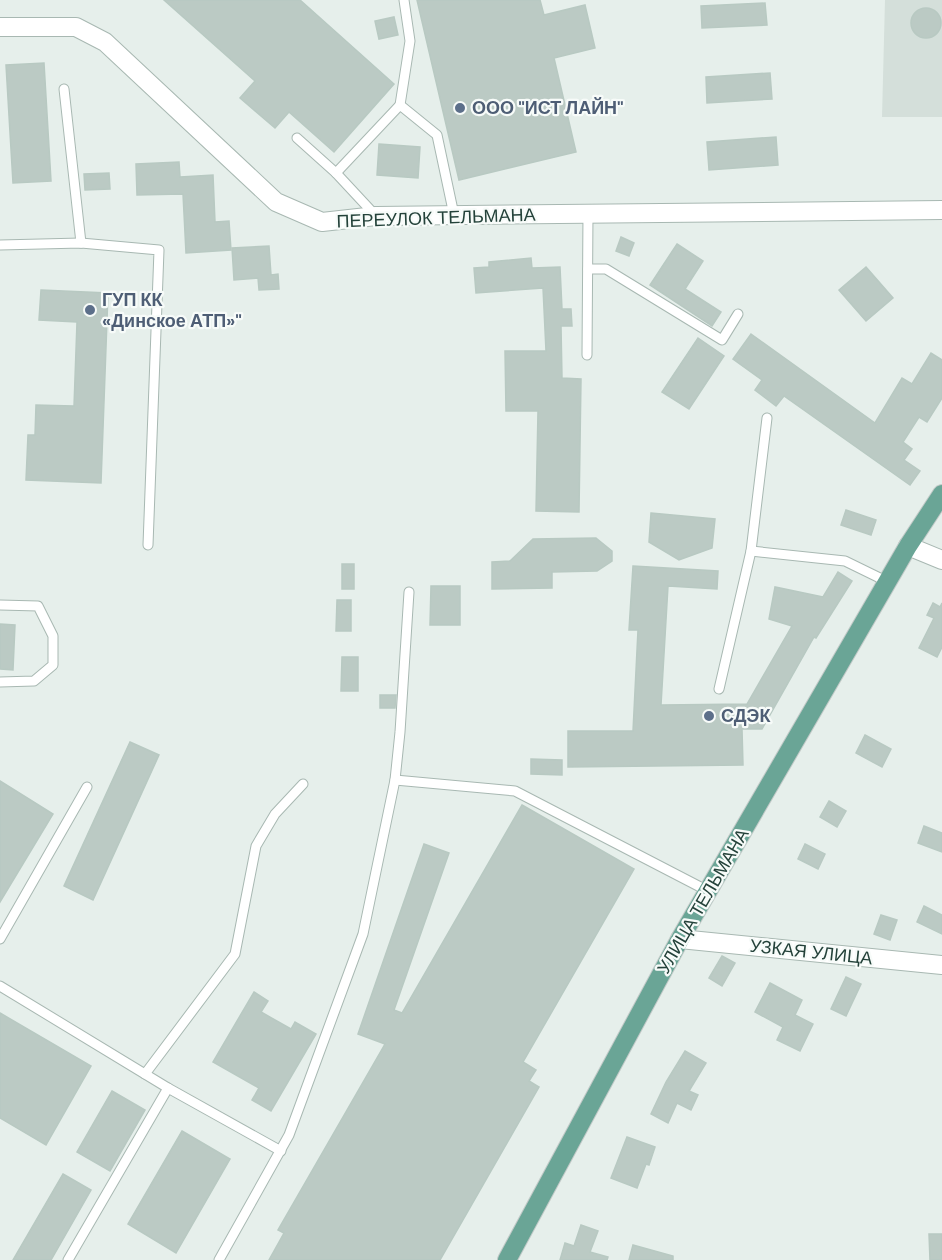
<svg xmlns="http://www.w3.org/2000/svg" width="942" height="1260" viewBox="0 0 942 1260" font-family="'DM Sans',sans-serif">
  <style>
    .built { fill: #d4dfda }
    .building { fill: #bbcac4; stroke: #b8c9c2; stroke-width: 1.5 }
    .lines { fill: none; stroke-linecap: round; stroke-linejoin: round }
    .service-casing { stroke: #a8b8b2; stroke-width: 11 }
    .minor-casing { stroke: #a8b8b2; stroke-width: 20 }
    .primary-casing { stroke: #c2cac8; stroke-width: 20 }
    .service { stroke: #fff; stroke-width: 9 }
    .minor { stroke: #fff; stroke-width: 18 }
    .primary { stroke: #6aa596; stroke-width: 18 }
    .service-dot { fill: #5c6f8a; stroke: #f7fbf9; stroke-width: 2 }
    .labels { text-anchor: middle; stroke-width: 4.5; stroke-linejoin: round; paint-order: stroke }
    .service-label { font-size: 18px; font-weight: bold; fill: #4e5e75; stroke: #f7fbf9; text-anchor: start }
    .street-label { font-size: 18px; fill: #24423a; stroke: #f7fbf9 }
  </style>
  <rect width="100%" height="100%" fill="#e6efeb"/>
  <path class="built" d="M 885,0 L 942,0 L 942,117 L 882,117 Z"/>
  <g class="building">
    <path d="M 164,0 L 300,0 L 394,84 L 334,152 L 289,112 L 275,128 L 240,98 L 255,81 Z"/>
    <path d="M 417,0 L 540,0 L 544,15 L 585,5 L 595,48 L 554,58 L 576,152 L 459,180 Z"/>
    <path d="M 765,3 L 767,25 L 702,28 L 701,6 Z"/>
    <circle cx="926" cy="23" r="15"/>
    <path d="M 394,17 L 398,35 L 379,39 L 375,21 Z"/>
    <path d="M 44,63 L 51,181 L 13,183 L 6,65 Z"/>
    <path d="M 770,73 L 772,99 L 707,103 L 706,77 Z"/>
    <path d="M 776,137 L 778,165 L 709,170 L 707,142 Z"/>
    <path d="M 379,144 L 420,147 L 418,178 L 377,175 Z"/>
    <path d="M 179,162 L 180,177 L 213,175 L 215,222 L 229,221 L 231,250 L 186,253 L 183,194 L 137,195 L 136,164 Z"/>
    <path d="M 109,173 L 110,189 L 85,190 L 84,174 Z"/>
    <path d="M 621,237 L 634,243 L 629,256 L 616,251 Z"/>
    <path d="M 677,244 L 703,261 L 685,289 L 721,312 L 712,326 L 650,285 Z"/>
    <path d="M 269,246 L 271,275 L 278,274 L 279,289 L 259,290 L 258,278 L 234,280 L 232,248 Z"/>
    <path d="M 531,258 L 532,268 L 560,267 L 562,309 L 571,309 L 572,326 L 561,326 L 562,378 L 581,379 L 579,512 L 536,511 L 538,411 L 506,411 L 505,351 L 546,351 L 543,288 L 476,293 L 474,268 L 489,267 L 489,262 Z"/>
    <path d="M 866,267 L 893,298 L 866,321 L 839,290 Z"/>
    <path d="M 41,290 L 108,293 L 101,483 L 26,480 L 28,435 L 35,435 L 36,405 L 74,406 L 77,322 L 39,320 Z"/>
    <path d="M 751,334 L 875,423 L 902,378 L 912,384 L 931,353 L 942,360 L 942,398 L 927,422 L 919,417 L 903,442 L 912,449 L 904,460 L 920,471 L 910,485 L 784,396 L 776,406 L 755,390 L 762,380 L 733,359 Z"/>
    <path d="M 698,338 L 724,356 L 689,409 L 662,392 Z"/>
    <path d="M 846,510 L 876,520 L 871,535 L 841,525 Z"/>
    <path d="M 651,513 L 715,519 L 712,548 L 679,560 L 649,542 Z"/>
    <path d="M 596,538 L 612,551 L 612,561 L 597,571 L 552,572 L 552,588 L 492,589 L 492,562 L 510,561 L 533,539 Z"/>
    <rect x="342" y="564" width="12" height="25"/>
    <path d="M 633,566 L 718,571 L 717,589 L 668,586 L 661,705 L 747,704 L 792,626 L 769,619 L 775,587 L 823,597 L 838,572 L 852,581 L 816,638 L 814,637 L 762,729 L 742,729 L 743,765 L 568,767 L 568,731 L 633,731 L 638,630 L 629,630 Z"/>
    <path d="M 431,586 L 460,586 L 460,625 L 430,625 Z"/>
    <path d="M 337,600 L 351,600 L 351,631 L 336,631 Z"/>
    <path d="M 933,603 L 940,607 L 942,603 L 942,647 L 937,657 L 919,648 L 934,618 L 927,615 Z"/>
    <path d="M 0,624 L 15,625 L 13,670 L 0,669 Z"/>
    <path d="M 342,657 L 358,657 L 358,691 L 341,691 Z"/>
    <path d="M 380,695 L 396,695 L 395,708 L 380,708 Z"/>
    <path d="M 865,735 L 891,749 L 882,767 L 856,753 Z"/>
    <path d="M 130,742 L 159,755 L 93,900 L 64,886 Z"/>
    <path d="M 531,759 L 562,760 L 562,775 L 531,774 Z"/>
    <path d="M 0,781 L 53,814 L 0,902 Z"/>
    <path d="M 829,801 L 846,811 L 837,827 L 820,817 Z"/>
    <path d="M 522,805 L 634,869 L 523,1062 L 536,1070 L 529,1081 L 539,1087 L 440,1260 L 269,1260 L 284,1233 L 278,1230 L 385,1044 L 358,1034 L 424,844 L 449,853 L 394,1010 L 402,1013 Z"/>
    <path d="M 924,826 L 942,833 L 942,852 L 918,843 Z"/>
    <path d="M 805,844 L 825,854 L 818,869 L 798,859 Z"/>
    <path d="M 924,906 L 942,915 L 942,934 L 917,922 Z"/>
    <path d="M 881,915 L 897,920 L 890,940 L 874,934 Z"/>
    <path d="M 722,956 L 735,963 L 722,986 L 709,978 Z"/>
    <path d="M 846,977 L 861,984 L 846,1016 L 831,1009 Z"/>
    <path d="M 770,983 L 802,1000 L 795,1015 L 813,1024 L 800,1051 L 777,1040 L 783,1027 L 755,1012 Z"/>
    <path d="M 254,992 L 268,1001 L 261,1012 L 291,1029 L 295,1022 L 316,1034 L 271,1111 L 252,1100 L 259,1088 L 213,1062 Z"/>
    <path d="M 0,1013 L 91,1066 L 46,1145 L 0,1118 Z"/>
    <path d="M 685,1051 L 706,1063 L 689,1091 L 698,1095 L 691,1110 L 677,1103 L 668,1123 L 651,1114 L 666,1082 Z"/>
    <path d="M 112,1091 L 145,1110 L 110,1171 L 77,1152 Z"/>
    <path d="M 182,1131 L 230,1159 L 176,1253 L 128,1224 Z"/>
    <path d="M 627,1137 L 655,1147 L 649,1165 L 646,1164 L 637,1188 L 611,1178 Z"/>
    <path d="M 63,1174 L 91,1190 L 51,1260 L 13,1260 Z"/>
    <path d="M 581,1225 L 598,1231 L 590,1252 L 608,1257 L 607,1260 L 560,1260 L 565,1243 L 574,1246 Z"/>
    <path d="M 929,1234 L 942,1234 L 942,1260 L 930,1260 Z"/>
    <path d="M 633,1245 L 673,1256 L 673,1260 L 629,1260 Z"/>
  </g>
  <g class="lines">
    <g class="service-casing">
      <g id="service">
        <path d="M 64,89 L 81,243"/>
        <path d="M 400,105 L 410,41 L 404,0"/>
        <path d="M 297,138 L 336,173 L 376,216"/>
        <path d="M 336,173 L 400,105 L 437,135 L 454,215"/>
        <path d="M 0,245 L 81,243 L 159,250 L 148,545"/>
        <path d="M 588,269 L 606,269 L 722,340 L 738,314"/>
        <path d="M 587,355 L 588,214"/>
        <path d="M 751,551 L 845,561 L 888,582"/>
        <path d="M 0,605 L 38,606 L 53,636 L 53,665 L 34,681 L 0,682"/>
        <path d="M 719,689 L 751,551 L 767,418"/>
        <path d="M 395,780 L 515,791 L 708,891"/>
        <path d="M 0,939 L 87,787"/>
        <path d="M 0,986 L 168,1088 L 281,1151"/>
        <path d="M 145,1074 L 235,954 L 256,846 L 275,814 L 303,784"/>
        <path d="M 68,1260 L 168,1088"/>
        <path d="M 219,1260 L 289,1135 L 363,934 L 395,780 L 400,732 L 409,592"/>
      </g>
    </g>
    <g class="minor-casing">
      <g id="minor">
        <path d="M 0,27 L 76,27 L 105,42 L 276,202 L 322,222 L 376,216 L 942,210"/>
        <path d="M 908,546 L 942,560"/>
        <path d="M 680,939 L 942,965"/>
      </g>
    </g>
    <g class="primary-casing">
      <path id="primary" d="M 507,1260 L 680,939 L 908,546 L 942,494"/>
    </g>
    <use href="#service" class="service"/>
    <use href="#minor" class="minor"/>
    <use href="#primary" class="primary"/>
  </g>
  <g class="service-dot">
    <circle cx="460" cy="108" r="6"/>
    <circle cx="90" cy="310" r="6"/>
    <circle cx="709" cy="716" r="6"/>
  </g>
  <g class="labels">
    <g class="service-label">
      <text x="472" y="114">ООО "ИСТ ЛАЙН"</text>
      <text x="102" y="306">ГУП КК<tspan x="102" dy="21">«Динское АТП»"</tspan></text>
      <text x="721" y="722">СДЭК</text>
    </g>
    <g class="street-label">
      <text transform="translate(436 218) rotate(-2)" y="6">ПЕРЕУЛОК ТЕЛЬМАНА</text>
      <text transform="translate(703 901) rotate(-60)" y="6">УЛИЦА ТЕЛЬМАНА</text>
      <text transform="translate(811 952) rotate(6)" y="6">УЗКАЯ УЛИЦА</text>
    </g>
  </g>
</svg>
